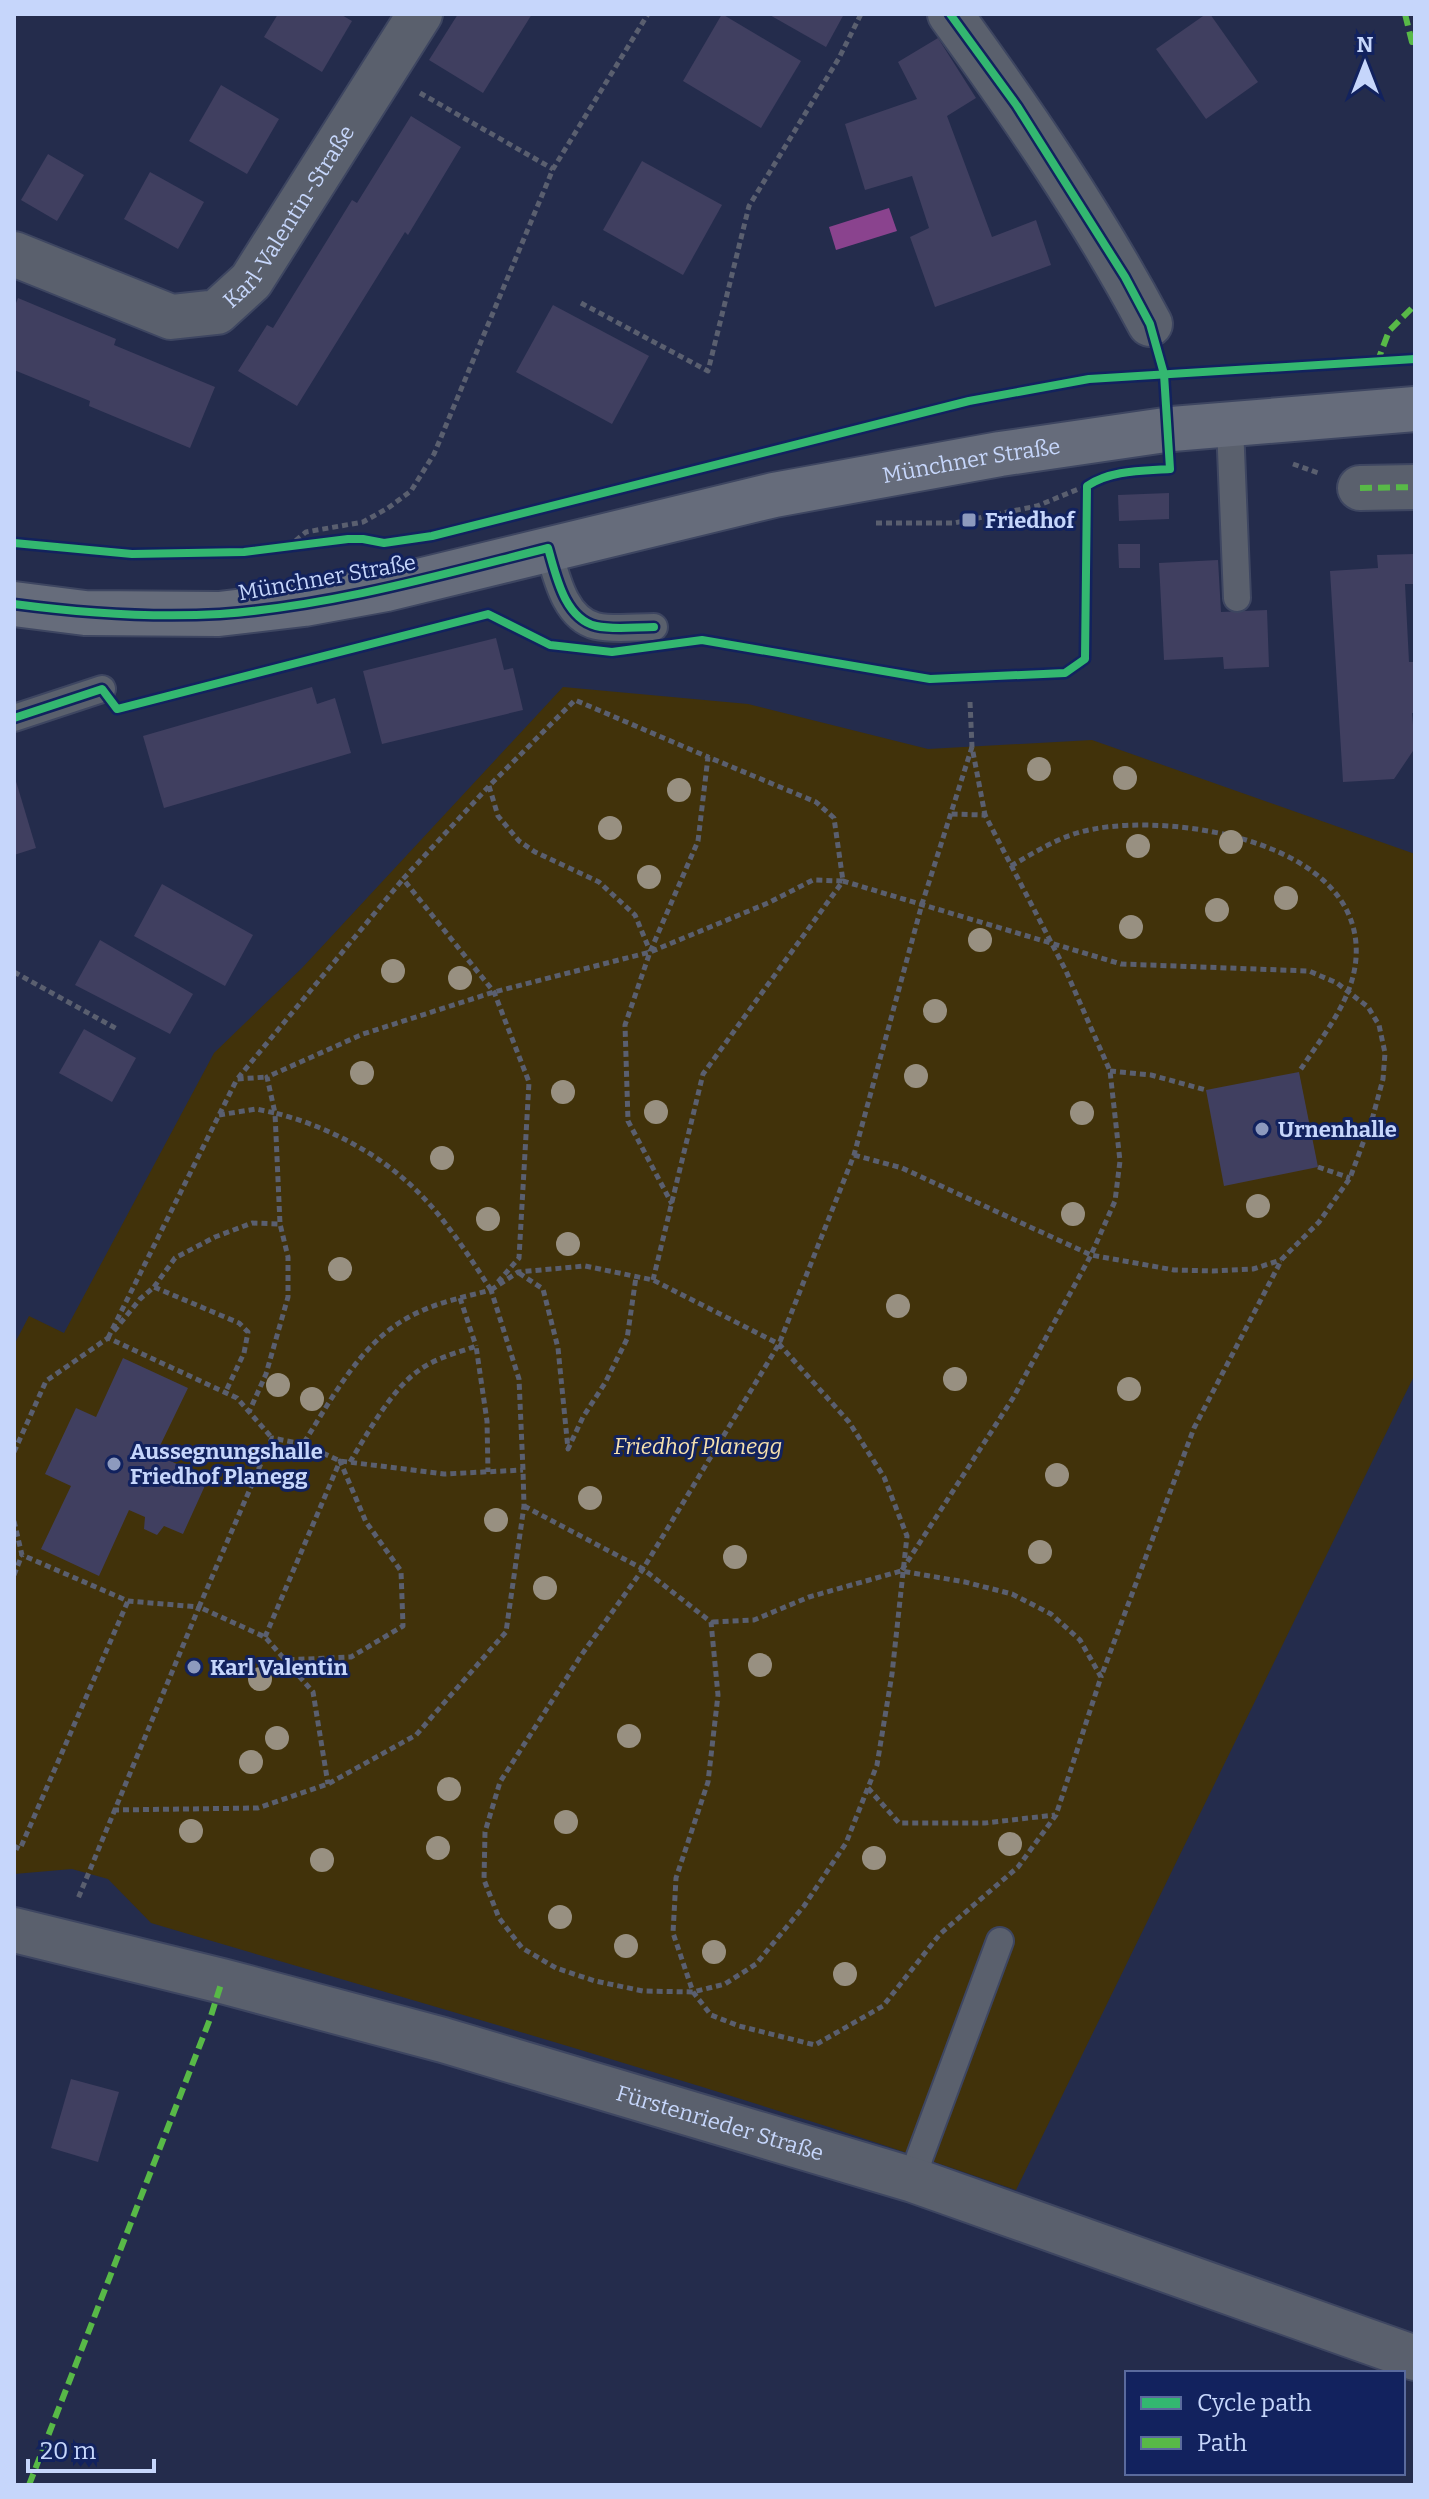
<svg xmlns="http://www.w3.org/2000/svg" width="1429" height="2499" viewBox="0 0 1429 2499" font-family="Bitter,serif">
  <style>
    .green { fill: #41320a }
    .water { fill: #8a438e }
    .building { fill: #403f60 }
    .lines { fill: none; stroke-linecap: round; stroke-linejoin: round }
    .lane-casing { stroke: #3e4661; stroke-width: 30 }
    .street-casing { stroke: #3e4661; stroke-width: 48 }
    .secondary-casing { stroke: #3e4661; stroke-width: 48 }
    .path { stroke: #5a5f6f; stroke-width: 5; stroke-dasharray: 6 4; stroke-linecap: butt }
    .lane { stroke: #5a606d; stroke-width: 26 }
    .street { stroke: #5a606d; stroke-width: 44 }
    .secondary { stroke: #666c7b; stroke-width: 44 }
    .quiet { stroke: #58b947; stroke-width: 6; stroke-dasharray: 12 6; stroke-linecap: butt }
    .cycleway-casing { stroke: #12225e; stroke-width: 13 }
    .cycleway { stroke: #33b770; stroke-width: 8 }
    .tree { fill: #989081 }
    .poi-dot { fill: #8d9abe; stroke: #12225e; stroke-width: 3 }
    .labels { text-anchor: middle; stroke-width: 6; stroke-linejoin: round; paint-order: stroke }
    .street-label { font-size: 22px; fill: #c6d6fb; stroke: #12225e }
    .poi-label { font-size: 22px; font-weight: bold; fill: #c6d6fb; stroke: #12225e; text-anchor: start }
    .park-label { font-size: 22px; font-style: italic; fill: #f7e1ad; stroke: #12225e }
  </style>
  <rect width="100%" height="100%" fill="#242c4c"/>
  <path class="green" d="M 563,687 L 748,704 L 928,749 L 1092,740 L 1415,854 L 1415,1374 L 1016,2190 C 731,2090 440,2009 151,1923 L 108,1879 L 72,1869 L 14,1874 L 14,1345 L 29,1316 L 64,1333 L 214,1053 L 302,968 Z"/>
  <path class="water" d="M 889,208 L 897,231 L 836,250 L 829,227 Z"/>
  <g class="building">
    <path d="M 278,14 L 340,14 L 352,21 L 322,72 L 264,37 Z"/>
    <path d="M 458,14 L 532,14 L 483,93 L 429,60 Z"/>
    <path d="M 722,14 L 801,61 L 761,128 L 683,81 Z"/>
    <path d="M 768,14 L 844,14 L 826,47 Z"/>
    <path d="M 1206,14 L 1210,14 L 1258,82 L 1206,119 L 1156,49 Z"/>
    <path d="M 938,38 L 976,98 L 947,116 L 992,237 L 1036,220 L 1051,265 L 935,307 L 910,237 L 929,228 L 912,176 L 865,190 L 845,124 L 917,99 L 898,62 Z"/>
    <path d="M 221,85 L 279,119 L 247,174 L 189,141 Z"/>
    <path d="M 411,116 L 461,147 L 408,235 L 405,232 L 297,406 L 238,371 L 267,325 L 273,328 L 352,200 L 357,203 Z"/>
    <path d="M 48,154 L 84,175 L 57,221 L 21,200 Z"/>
    <path d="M 642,161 L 722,205 L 683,275 L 603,230 Z"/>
    <path d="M 150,172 L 204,202 L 178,249 L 124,219 Z"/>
    <path d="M 18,298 L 116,339 L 114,345 L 215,387 L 190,448 L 89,406 L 90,401 L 14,370 L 14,308 Z"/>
    <path d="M 553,305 L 649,356 L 612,424 L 516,372 Z"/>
    <path d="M 1169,493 L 1169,519 L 1119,521 L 1118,495 Z"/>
    <path d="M 1118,544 L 1140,544 L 1140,568 L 1119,568 Z"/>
    <path d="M 1415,554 L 1415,584 L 1405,584 L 1409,662 L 1415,662 L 1415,713 L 1412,713 L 1415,748 L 1394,779 L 1343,782 L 1330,571 L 1378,568 L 1377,555 Z"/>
    <path d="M 1218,560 L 1221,612 L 1267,610 L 1269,667 L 1224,669 L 1223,657 L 1164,660 L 1159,563 Z"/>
    <path d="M 496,638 L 504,670 L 513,668 L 523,710 L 382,744 L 363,671 Z"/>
    <path d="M 312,687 L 317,704 L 335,698 L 351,753 L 164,808 L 143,736 Z"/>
    <path d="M 15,778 L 36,848 L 14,855 L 14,779 Z"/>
    <path d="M 162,884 L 253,935 L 225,986 L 134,936 Z"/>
    <path d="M 100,940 L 193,994 L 170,1034 L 75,985 Z"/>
    <path d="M 84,1029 L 136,1058 L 112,1102 L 59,1073 Z"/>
    <path d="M 1299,1072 L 1318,1167 L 1224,1186 L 1206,1090 Z"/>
    <path d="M 123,1358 L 188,1388 L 156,1454 L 208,1479 L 183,1534 L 164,1526 L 157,1535 L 144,1529 L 145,1517 L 129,1510 L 99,1576 L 41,1549 L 71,1486 L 45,1474 L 76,1408 L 96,1417 Z"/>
    <path d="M 71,2079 L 119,2092 L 98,2162 L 51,2148 Z"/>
  </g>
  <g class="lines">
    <g class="lane-casing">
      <g id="lane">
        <path d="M 1230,426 L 1237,598"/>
        <path d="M 548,548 C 556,575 564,618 596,626 C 613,630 636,627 654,627"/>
        <path d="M 14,718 L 102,689"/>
        <path d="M 913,2180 L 920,2156 L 1000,1941"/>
      </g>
    </g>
    <g class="street-casing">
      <g id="street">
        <path d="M 950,14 C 1022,113 1092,215 1150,324"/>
        <path id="s1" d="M 14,254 L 171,317 L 217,312 L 251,281 L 420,14"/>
        <path d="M 1360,488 L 1415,487"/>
        <path id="s2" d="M 14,1930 L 222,1981 L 443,2040 L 913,2180 L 1415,2358"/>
      </g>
    </g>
    <g class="secondary-casing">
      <g id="secondary">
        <path id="s3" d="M 14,604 L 85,613 L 219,614 L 304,604 L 386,589 L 774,495 L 1000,454 L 1172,429 L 1415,409"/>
      </g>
    </g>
    <g class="path">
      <path d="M 420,93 L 553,169"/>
      <path d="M 581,303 L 708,371 L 749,206 L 839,58 L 861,14"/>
      <path d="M 1293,464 L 1321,474"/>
      <path d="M 876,523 L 954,523 L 1037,506 L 1081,488"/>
      <path d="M 288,547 L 306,532 L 363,522 L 388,508 L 411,491 L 434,454 L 553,169 L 648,14"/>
      <path d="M 970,702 L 972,747 L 985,815"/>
      <path d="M 489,786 L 498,816 L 519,841 L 535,852 L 599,882 L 635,915 L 650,951"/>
      <path d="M 1011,866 C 1037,851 1063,834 1094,829 C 1178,813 1364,843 1356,958 C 1353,1001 1322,1036 1299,1072"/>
      <path d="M 14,972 L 117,1029"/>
      <path d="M 1110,1071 L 1151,1075 L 1206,1090"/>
      <path d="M 238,1078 L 403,879"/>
      <path d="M 219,1115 L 256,1109 L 275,1113 L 280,1224 L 288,1257 L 288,1297 L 266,1374 L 249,1412"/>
      <path d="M 854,1155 L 902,1168 L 1091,1255 L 1174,1270 L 1213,1271 L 1253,1269 L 1281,1260"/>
      <path d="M 1318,1167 L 1350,1178"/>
      <path d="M 519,1273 L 543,1289 L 558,1348 L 568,1449 L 583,1417 L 605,1383 L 627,1339 L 636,1277"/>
      <path d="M 653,1280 L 703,1074 L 843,881 L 1121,964 L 1309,971 L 1337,983 L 1368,1007 L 1379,1025 L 1385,1053 L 1383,1079 L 1373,1116 L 1350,1178 L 1319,1222 L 1282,1259 L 1194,1428 L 1101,1677"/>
      <path d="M 498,1282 L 519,1258 L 529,1082 L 494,992 L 403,879 L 489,786 L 575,700 L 708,757"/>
      <path d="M 154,1287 L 175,1258 L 215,1237 L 252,1223 L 280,1224"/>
      <path d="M 491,1290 L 518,1272 L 585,1266 L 653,1280 L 779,1344 L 849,1422 L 884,1477 L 907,1536 L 892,1674 L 877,1765 L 846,1843 L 804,1906 L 756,1964 L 725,1984 L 693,1992 L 643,1991 L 595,1981 L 556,1968 L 522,1948 L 499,1918 L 484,1880 L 485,1832 L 500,1782 L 580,1657 L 643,1569 L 779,1344 L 854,1155 L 922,904 L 972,747"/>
      <path d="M 491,1290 C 469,1256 447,1221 418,1192 C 380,1154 327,1126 275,1113 L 267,1077 L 363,1034 L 494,992 L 650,952 L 768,903 L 813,880 L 843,881 L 834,818 L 816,802 L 708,757 L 698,841 L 650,952 L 625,1025 L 628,1121 L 672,1204"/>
      <path d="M 460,1298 L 476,1346"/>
      <path d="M 114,1331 L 140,1299 L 154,1287 L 239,1323 L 248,1332 L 244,1353 L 225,1393"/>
      <path d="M 108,1338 L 237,1079 L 267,1077"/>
      <path d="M 303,1444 L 272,1438 L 199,1607 L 265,1637 L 313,1692 L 328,1784"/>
      <path d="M 14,1452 L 46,1381 L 108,1338 L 237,1398 L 272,1438"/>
      <path d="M 350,1462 C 367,1434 392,1389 418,1371 C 435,1358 457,1353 476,1346 L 487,1421 L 488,1472"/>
      <path d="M 524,1506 L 643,1569 L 711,1622 L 718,1695 L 708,1782 L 676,1878 L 673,1933 L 693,1992 L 711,2015 L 739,2026 L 815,2045 L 883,2006 L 940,1934 L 1018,1867 L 1056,1815 L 1101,1677 L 1080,1640 L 1051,1614 L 1012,1594 L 965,1582 L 901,1571 L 809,1597 L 754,1620 L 711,1622"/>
      <path d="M 14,1521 L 22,1555 L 128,1601 L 199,1607 L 77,1901"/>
      <path d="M 902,1570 L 1013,1398 L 1091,1255 L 1115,1201 L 1120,1161 L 1110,1071 L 1066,971 L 985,815 L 949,814"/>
      <path d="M 14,1575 L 22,1555"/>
      <path d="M 265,1637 L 340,1461 L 366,1522 L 401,1571 L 403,1626 L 351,1657 L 284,1660"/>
      <path d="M 868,1788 L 899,1823 L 985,1823 L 1055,1815"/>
      <path d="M 113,1810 L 258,1808 L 328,1784 L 416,1735 L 506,1632 L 524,1506 L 523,1470 L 519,1379 L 491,1290 C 464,1297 434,1303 409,1317 C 360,1343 332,1399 303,1444 L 340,1461 L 444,1474 L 523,1470"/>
      <path d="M 14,1846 L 20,1849 L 128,1601"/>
    </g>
    <use href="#lane" class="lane"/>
    <use href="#street" class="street"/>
    <use href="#secondary" class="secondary"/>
    <g class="quiet">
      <path d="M 1405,14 L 1412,42 L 1415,40"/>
      <path d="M 1377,363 L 1389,331 L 1415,305"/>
      <path d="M 1360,488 L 1415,487"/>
      <path d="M 29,2485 L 210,2019 L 222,1981"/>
    </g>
    <g class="cycleway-casing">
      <g id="cycleway">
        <path d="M 14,543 L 132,554 L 244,552 L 348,539 L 363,539 L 384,543 L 432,536 L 969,401 L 1089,379 L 1415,359"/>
        <path d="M 14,604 C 82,613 152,618 220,614 C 332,606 440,575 548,548 C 556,575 564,618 596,626 C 613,630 636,627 654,627"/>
        <path d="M 14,718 L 102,689 L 117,709 L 488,614 L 550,645 L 612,652 L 702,640 L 930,679 L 1065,673 L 1085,659 L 1087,486 C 1111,470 1142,471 1170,469 L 1164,374 L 1150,324 L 1125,277 L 1017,106 L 950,14"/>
      </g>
    </g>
    <use href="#cycleway" class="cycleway"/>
  </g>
  <g class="tree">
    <circle cx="1039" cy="769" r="12"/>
    <circle cx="1125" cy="778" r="12"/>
    <circle cx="679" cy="790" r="12"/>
    <circle cx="610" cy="828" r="12"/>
    <circle cx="1231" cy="842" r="12"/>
    <circle cx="1138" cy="846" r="12"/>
    <circle cx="649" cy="877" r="12"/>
    <circle cx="1286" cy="898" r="12"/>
    <circle cx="1217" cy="910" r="12"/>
    <circle cx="1131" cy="927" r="12"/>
    <circle cx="980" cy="940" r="12"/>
    <circle cx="393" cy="971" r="12"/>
    <circle cx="460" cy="978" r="12"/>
    <circle cx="935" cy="1011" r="12"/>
    <circle cx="362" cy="1073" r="12"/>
    <circle cx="916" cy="1076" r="12"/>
    <circle cx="563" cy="1092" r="12"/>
    <circle cx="656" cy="1112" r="12"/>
    <circle cx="1082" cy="1113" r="12"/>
    <circle cx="442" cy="1158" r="12"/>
    <circle cx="1258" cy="1206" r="12"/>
    <circle cx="1073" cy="1214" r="12"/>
    <circle cx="488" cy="1219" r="12"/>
    <circle cx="568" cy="1244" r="12"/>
    <circle cx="340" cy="1269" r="12"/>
    <circle cx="898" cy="1306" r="12"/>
    <circle cx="955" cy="1379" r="12"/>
    <circle cx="278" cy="1385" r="12"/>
    <circle cx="1129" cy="1389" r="12"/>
    <circle cx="312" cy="1399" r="12"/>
    <circle cx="1057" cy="1475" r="12"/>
    <circle cx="590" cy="1498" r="12"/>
    <circle cx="496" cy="1520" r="12"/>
    <circle cx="1040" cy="1552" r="12"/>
    <circle cx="735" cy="1557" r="12"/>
    <circle cx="545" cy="1588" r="12"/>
    <circle cx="760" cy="1665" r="12"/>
    <circle cx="260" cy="1679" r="12"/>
    <circle cx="629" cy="1736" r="12"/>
    <circle cx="277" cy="1738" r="12"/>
    <circle cx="251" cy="1762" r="12"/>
    <circle cx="449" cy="1789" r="12"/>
    <circle cx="566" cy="1822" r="12"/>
    <circle cx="191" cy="1831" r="12"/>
    <circle cx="1010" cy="1844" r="12"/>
    <circle cx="438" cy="1848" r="12"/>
    <circle cx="874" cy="1858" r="12"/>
    <circle cx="322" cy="1860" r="12"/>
    <circle cx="560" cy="1917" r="12"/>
    <circle cx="626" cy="1946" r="12"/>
    <circle cx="714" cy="1952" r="12"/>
    <circle cx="845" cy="1974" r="12"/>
  </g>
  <g class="poi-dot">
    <rect x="961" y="512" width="16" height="16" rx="4"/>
    <circle cx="1262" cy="1129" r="8"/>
    <circle cx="114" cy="1464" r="8"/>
    <circle cx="194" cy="1667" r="8"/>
  </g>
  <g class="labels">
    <g class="street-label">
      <text dy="8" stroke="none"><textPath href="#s1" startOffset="336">Karl-Valentin-Straße</textPath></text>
      <text dy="8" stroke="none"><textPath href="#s3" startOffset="974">Münchner Straße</textPath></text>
      <text transform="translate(327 577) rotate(-10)" y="8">Münchner Straße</text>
      <text dy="8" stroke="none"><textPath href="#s2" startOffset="732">Fürstenrieder Straße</textPath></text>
    </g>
    <g class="poi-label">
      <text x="985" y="528">Friedhof</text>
      <text x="1278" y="1137">Urnenhalle</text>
      <text x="130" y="1459">Aussegnungshalle<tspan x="130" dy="25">Friedhof Planegg</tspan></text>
      <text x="210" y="1675">Karl Valentin</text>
    </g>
    <g class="park-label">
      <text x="698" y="1454">Friedhof Planegg</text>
    </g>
  </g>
  <rect width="1429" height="2499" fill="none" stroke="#c6d6fb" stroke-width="32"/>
  <rect x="1125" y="2371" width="280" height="104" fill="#12225e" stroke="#5a6a9d" stroke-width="2"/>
  <rect x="1141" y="2397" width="40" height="12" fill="#33b770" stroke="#5a6a9d" stroke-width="2"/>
  <text x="1197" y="2411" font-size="24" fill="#c6d6fb">Cycle path</text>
  <rect x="1141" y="2437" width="40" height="12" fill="#58b947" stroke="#5a6a9d" stroke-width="2"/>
  <text x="1197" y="2451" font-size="24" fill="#c6d6fb">Path</text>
  <g transform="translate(1365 64)" stroke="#12225e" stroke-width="6" paint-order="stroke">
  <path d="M0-6L14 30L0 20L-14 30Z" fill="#c6d6fb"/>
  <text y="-12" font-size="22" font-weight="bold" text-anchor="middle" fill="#c6d6fb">N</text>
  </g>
  <path d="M28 2459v12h126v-12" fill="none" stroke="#c6d6fb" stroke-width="4"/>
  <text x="40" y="2459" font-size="24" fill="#c6d6fb" stroke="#12225e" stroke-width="6" paint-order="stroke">20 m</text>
</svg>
